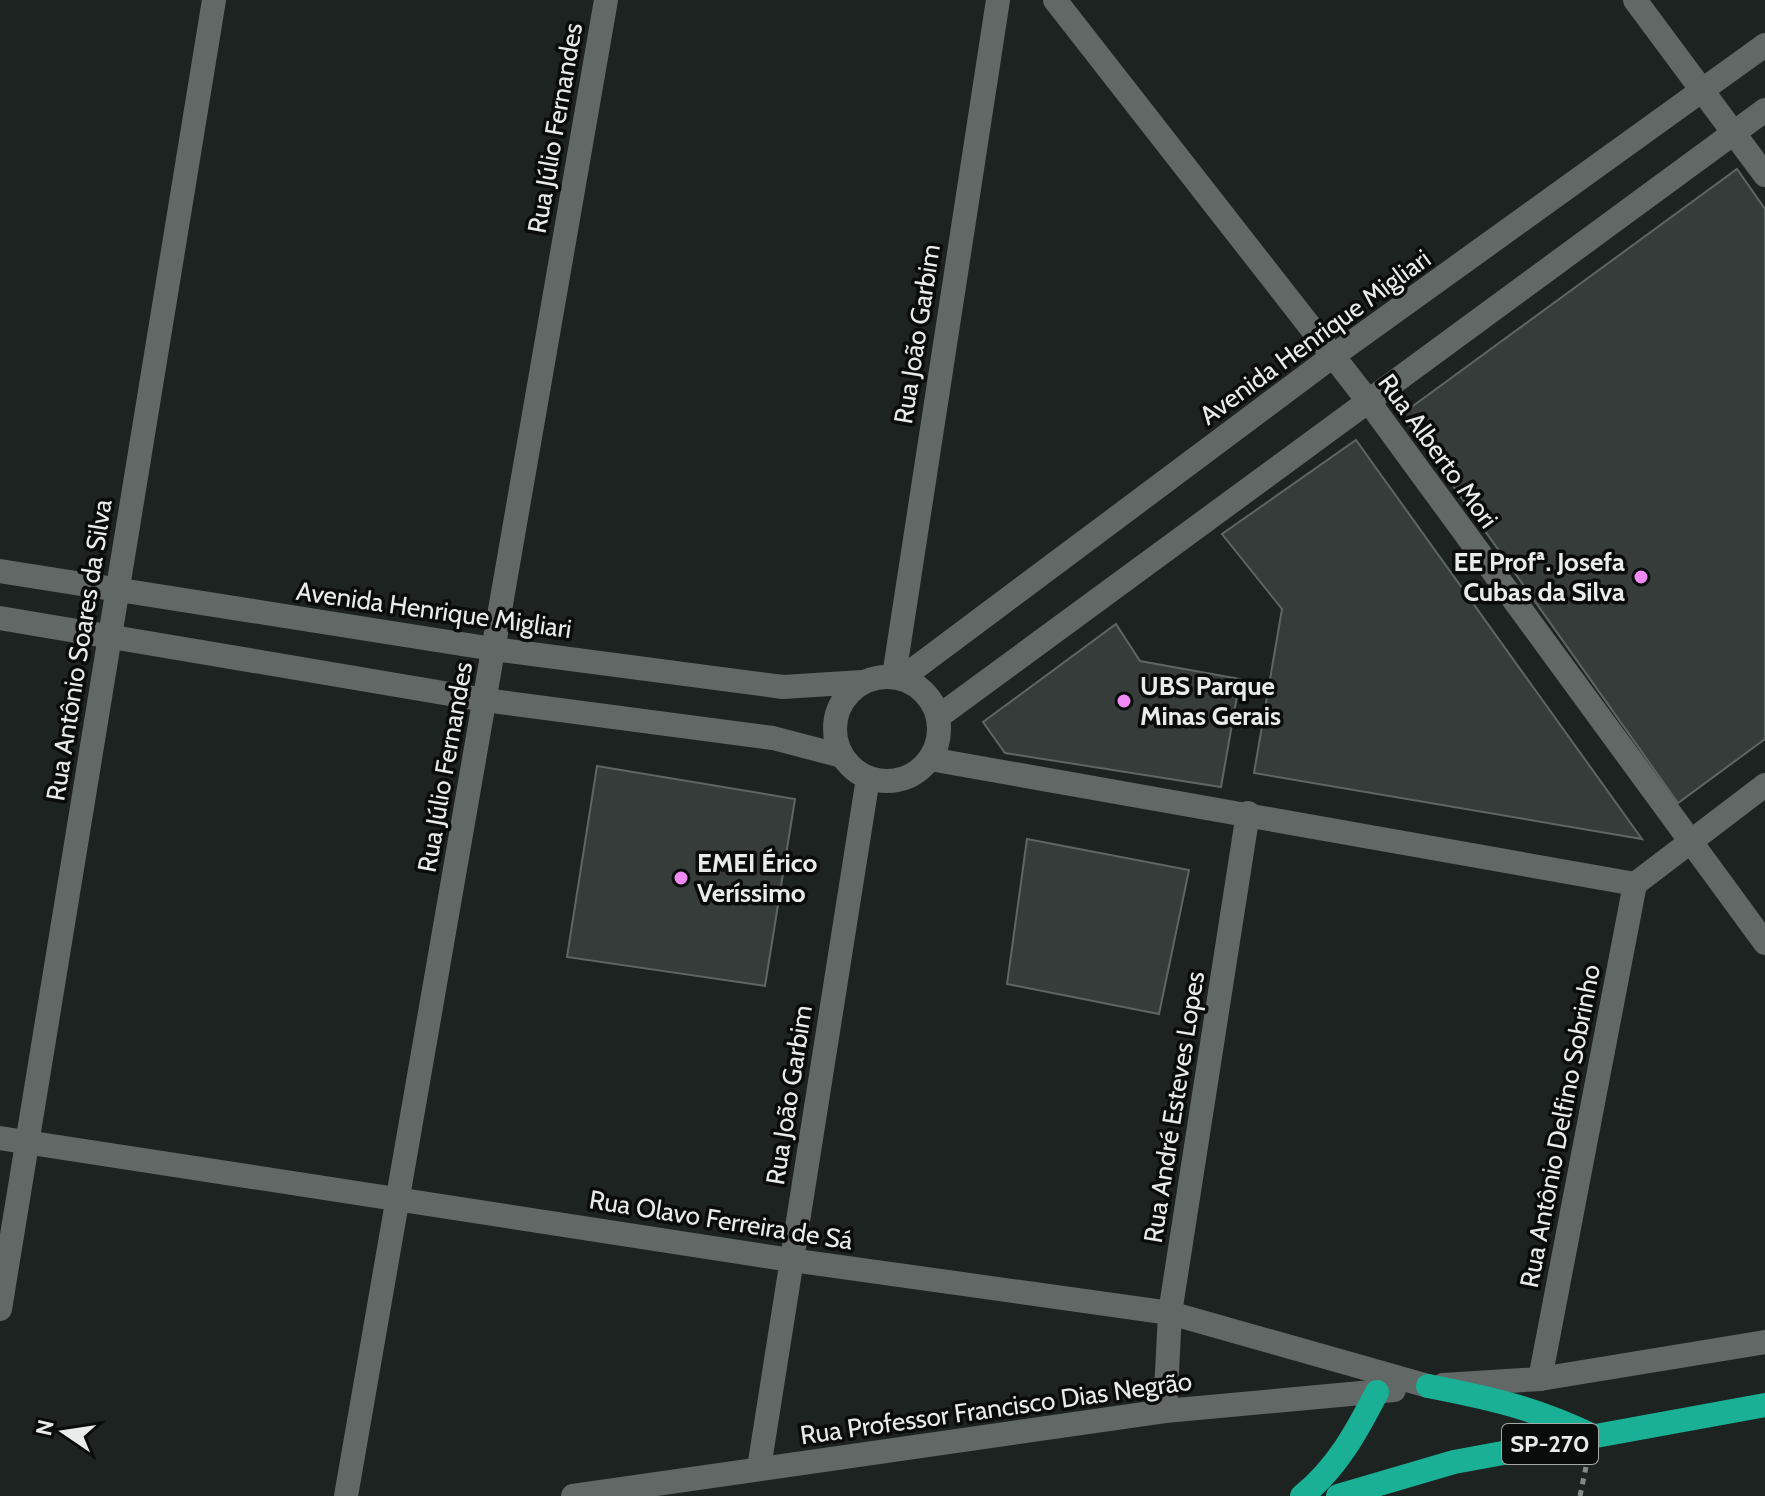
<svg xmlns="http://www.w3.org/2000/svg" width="1765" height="1496" viewBox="0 0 1765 1496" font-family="Cabin,sans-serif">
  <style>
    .building { fill: #353c3a; stroke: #5e6663; stroke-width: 2 }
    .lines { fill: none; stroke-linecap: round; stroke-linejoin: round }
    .path { stroke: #848987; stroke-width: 5; stroke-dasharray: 6 6; stroke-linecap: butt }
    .minor { stroke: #616866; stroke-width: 24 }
    .tertiary { stroke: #616866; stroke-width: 24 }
    .motorway { stroke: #19b095; stroke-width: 24 }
    .poi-dot { fill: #f18af4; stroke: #090c0b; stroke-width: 3 }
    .labels { text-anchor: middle; stroke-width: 7; stroke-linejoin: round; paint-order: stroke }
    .shield { fill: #090c0b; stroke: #a4a8a7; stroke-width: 2 }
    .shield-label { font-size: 24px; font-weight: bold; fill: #e7ebea }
    .street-label { font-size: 26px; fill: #e7ebea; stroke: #090c0b }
    .poi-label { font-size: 26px; font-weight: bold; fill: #e7ebea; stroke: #090c0b; text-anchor: start }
  </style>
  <rect width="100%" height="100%" fill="#1d2321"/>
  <g class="building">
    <path d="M 1737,169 L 1765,209 L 1765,739 L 1678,803 L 1402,414 Z"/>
    <path d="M 1356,440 L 1642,839 L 1254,773 L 1282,609 L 1222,534 Z"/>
    <path d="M 1116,624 L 1140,661 L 1240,679 L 1221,787 L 1005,753 L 983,722 Z"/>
    <path d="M 597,766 L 795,799 L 765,986 L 567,957 Z"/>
    <path d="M 1027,839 L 1189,870 L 1159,1014 L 1007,984 Z"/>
  </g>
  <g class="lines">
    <path class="path" d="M 1580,1496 L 1586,1467"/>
    <g class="minor">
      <path d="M 1055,0 L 1369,402 L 1765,943"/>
      <path d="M 1635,0 L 1765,175"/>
      <path d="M 894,676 L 998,0"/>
      <path d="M 930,759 L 1635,884 L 1765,785"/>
      <path d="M 0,1138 L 791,1260 L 1170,1313 L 1428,1386"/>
      <path d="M 0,1309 L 214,0"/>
      <path d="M 1540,1379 L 1635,884"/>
      <path d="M 1443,1385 L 1540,1379 L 1765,1342"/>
      <path d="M 1165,1411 L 1170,1313 L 1248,813"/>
      <path d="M 759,1468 L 868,778"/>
      <path d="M 346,1496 L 606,0"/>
      <path d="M 573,1496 L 1165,1411 L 1394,1390"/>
    </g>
    <g class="tertiary">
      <path d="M 0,571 L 493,649 L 783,687 L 862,682"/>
      <path d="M 0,618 L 485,700 L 773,738 L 842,756"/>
      <circle cx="887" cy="729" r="52"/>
      <path d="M 902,678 L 1333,356 L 1765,45"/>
      <path d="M 938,717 L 1765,110"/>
    </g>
    <g class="motorway">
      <path d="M 1428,1386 C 1490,1398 1535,1408 1593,1436"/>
      <path d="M 1302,1496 C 1337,1468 1357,1431 1377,1392"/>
      <path d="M 1338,1496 L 1454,1462 L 1765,1405"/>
    </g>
  </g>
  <g class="poi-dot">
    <circle cx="1641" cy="577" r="8"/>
    <circle cx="1124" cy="701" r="8"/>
    <circle cx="681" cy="878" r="8"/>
  </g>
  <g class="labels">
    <rect class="shield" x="1502" y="1424" width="96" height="40" rx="6"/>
    <g class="shield-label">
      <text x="1550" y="1452">SP-270</text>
    </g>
    <g class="street-label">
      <text transform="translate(555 128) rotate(-80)" y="9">Rua Júlio Fernandes</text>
      <text transform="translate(917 334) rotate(-81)" y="9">Rua João Garbim</text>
      <text transform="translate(1315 337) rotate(-36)" y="9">Avenida Henrique Migliari</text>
      <text transform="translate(1438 451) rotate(54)" y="9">Rua Alberto Mori</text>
      <text transform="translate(434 610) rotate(8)" y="9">Avenida Henrique Migliari</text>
      <text transform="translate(79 650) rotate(-81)" y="9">Rua Antônio Soares da Silva</text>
      <text transform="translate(445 767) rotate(-80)" y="9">Rua Júlio Fernandes</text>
      <text transform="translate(789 1095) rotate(-81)" y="9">Rua João Garbim</text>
      <text transform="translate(1174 1107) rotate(-81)" y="9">Rua André Esteves Lopes</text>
      <text transform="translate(1560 1126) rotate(-79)" y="9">Rua Antônio Delfino Sobrinho</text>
      <text transform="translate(721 1220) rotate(9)" y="9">Rua Olavo Ferreira de Sá</text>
      <text transform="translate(996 1408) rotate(-8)" y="9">Rua Professor Francisco Dias Negrão</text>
    </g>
    <g class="poi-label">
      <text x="1625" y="571" text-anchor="end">EE Profª. Josefa<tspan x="1625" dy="30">Cubas da Silva</tspan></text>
      <text x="1140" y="695">UBS Parque<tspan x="1140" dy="30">Minas Gerais</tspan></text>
      <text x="697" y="872">EMEI Érico<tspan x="697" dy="30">Veríssimo</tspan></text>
    </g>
  </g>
  <g transform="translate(64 1432) rotate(283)" stroke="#090c0b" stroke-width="6" paint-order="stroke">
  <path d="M0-6L14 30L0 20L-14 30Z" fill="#e7ebea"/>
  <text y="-12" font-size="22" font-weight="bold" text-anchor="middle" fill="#e7ebea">N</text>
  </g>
</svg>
